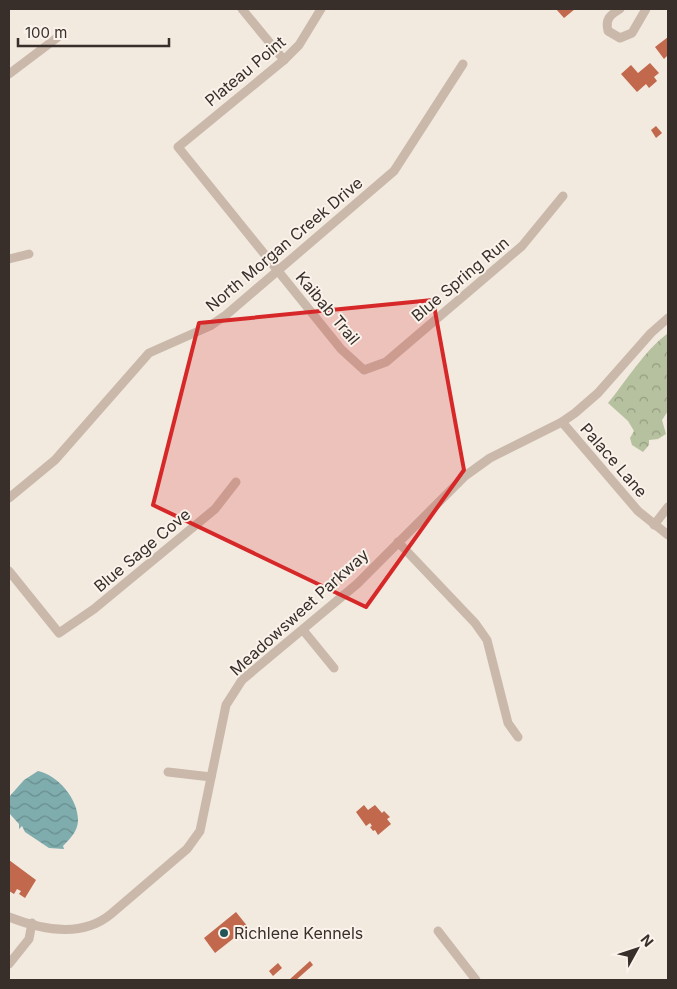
<svg xmlns="http://www.w3.org/2000/svg" width="677" height="989" viewBox="0 0 677 989" font-family="Inter,sans-serif">
  <style>
    .forest { fill: url(#forest-crowns) }
    .water { fill: url(#water-waves) }
    .building { fill: #c1684d }
    .lines { fill: none; stroke-linecap: round; stroke-linejoin: round }
    .minor { stroke: #cab9ab; stroke-width: 9 }
    .marked { fill: #d62828; fill-opacity: 0.2; stroke: #d62828; stroke-width: 4; stroke-linejoin: round }
    .poi-dot { fill: #215558; stroke: #faf3eb; stroke-width: 2 }
    .labels { text-anchor: middle; stroke-width: 4; stroke-linejoin: round; paint-order: stroke }
    .street-label { font-size: 16px; fill: #382e2a; stroke: #faf3eb }
    .poi-label { font-size: 16px; fill: #382e2a; stroke: #faf3eb; text-anchor: start }
  </style>
  <defs>
    <pattern id="forest-crowns" width="20" height="18" patternUnits="userSpaceOnUse" patternTransform="scale(1.25)"><rect width="20" height="18" fill="#b6c19f"/><path d="M2 6a3 3 0 1 1 6 0M12 15a3 3 0 1 1 6 0" fill="none" stroke="#959d82"/></pattern>
    <pattern id="water-waves" width="16" height="10" patternUnits="userSpaceOnUse" patternTransform="scale(1.25)"><rect width="16" height="10" fill="#7fadae"/><path d="M0 5q4-4 8 0t8 0" fill="none" stroke="#698d8e"/></pattern>
  </defs>
  <rect width="100%" height="100%" fill="#f2e9df"/>
  <path class="forest" d="M 668,333 L 668,411 L 662,420 L 666,434 L 658,439 L 649,440 L 649,445 L 643,452 L 632,445 L 630,438 L 634,431 L 628,421 L 608,403 C 628,379 643,352 668,333 Z"/>
  <path class="water" d="M 38,771 C 58,775 78,799 78,820 C 78,831 70,839 63,846 L 64,849 L 49,848 L 25,832 L 22,826 L 19,829 L 19,824 L 9,813 L 9,797 L 24,780 Z"/>
  <g class="building">
    <path d="M 556,9 L 575,9 L 564,18 Z"/>
    <path d="M 668,37 L 668,55 L 664,59 L 655,47 Z"/>
    <path d="M 650,63 L 659,73 L 654,77 L 657,81 L 649,88 L 646,84 L 637,92 L 621,74 L 631,65 L 638,73 Z"/>
    <path d="M 656,126 L 662,133 L 656,138 L 651,130 Z"/>
    <path d="M 364,805 L 368,810 L 375,805 L 382,813 L 384,811 L 390,817 L 387,819 L 391,824 L 378,835 L 375,830 L 373,831 L 370,827 L 372,826 L 370,823 L 366,826 L 356,812 Z"/>
    <path d="M 9,860 L 36,880 L 25,898 L 19,894 L 21,891 L 17,889 L 14,894 L 9,891 Z"/>
    <path d="M 236,912 L 248,927 L 215,953 L 204,938 Z"/>
    <path d="M 310,961 L 313,965 L 296,980 L 289,980 Z"/>
    <path d="M 278,963 L 282,968 L 273,976 L 269,971 Z"/>
  </g>
  <g class="lines">
    <g class="minor">
      <path d="M 242,9 L 284,60"/>
      <path d="M 321,9 L 299,45 L 284,60 L 178,147 L 341,349 L 364,370 L 386,362 L 522,246 L 563,196"/>
      <path d="M 620,9 C 610,15 605,19 608,31 L 620,38 L 632,33 L 646,9"/>
      <path d="M 9,74 L 58,37"/>
      <path d="M 9,259 L 29,254"/>
      <path d="M 562,422 L 638,511 L 668,535"/>
      <path d="M 9,498 L 55,460 L 149,353 L 210,326 L 226,315 L 394,171 L 463,64"/>
      <path d="M 654,525 L 668,507"/>
      <path d="M 398,542 L 475,623 L 487,640 L 508,723 L 518,737"/>
      <path d="M 9,571 L 59,633 L 94,609 L 215,509 L 236,482"/>
      <path d="M 303,630 L 334,668"/>
      <path d="M 168,772 L 211,777"/>
      <path d="M 9,917 C 42,930 82,938 111,914 L 187,849 L 200,831 L 226,705 L 242,680 L 357,584 L 465,476 L 490,458 L 562,422 L 575,413 L 598,393 L 651,333 L 668,318"/>
      <path d="M 438,931 L 476,980"/>
      <path d="M 9,964 L 29,939 L 32,923"/>
    </g>
  </g>
  <path class="marked" d="M 433,300 L 464,470 L 366,607 L 153,505 L 199,323 Z"/>
  <circle class="poi-dot" cx="224" cy="933" r="5"/>
  <g class="labels">
    <g class="street-label">
      <text transform="translate(245 71) rotate(-40)" y="6">Plateau Point</text>
      <text transform="translate(284 244) rotate(-40)" y="6">North Morgan Creek Drive</text>
      <text transform="translate(460 279) rotate(-40)" y="6">Blue Spring Run</text>
      <text transform="translate(328 308) rotate(50)" y="6">Kaibab Trail</text>
      <text transform="translate(614 460) rotate(49)" y="6">Palace Lane</text>
      <text transform="translate(142 550) rotate(-40)" y="6">Blue Sage Cove</text>
      <text transform="translate(299 612) rotate(-42)" y="6">Meadowsweet Parkway</text>
    </g>
    <g class="poi-label">
      <text x="234" y="939">Richlene Kennels</text>
    </g>
  </g>
  <rect width="677" height="989" fill="none" stroke="#382e2a" stroke-width="20"/>
  <g transform="translate(637 949) rotate(50)" stroke="#faf3eb" stroke-width="4" paint-order="stroke">
  <path d="M0-4L9 19L0 12L-9 19Z" fill="#382e2a"/>
  <text y="-8" font-size="14" font-weight="bold" text-anchor="middle" fill="#382e2a">N</text>
  </g>
  <path d="M18 38v8h151v-8" fill="none" stroke="#382e2a" stroke-width="2.5"/>
  <text x="25" y="38" font-size="15" fill="#382e2a" stroke="#faf3eb" stroke-width="4" paint-order="stroke">100 m</text>
</svg>
